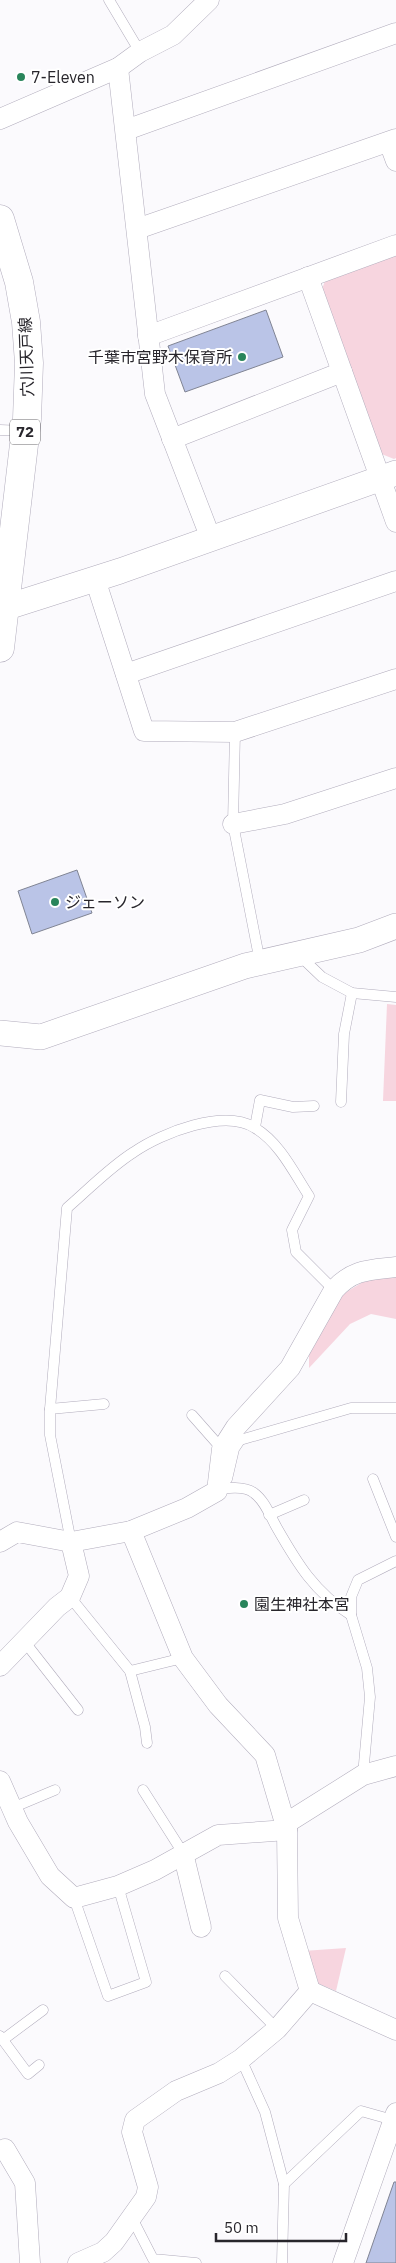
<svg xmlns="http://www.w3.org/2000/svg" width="396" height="2263" viewBox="0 0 396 2263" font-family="'IBM Plex Sans','Noto Sans JP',sans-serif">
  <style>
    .green { fill: #f7d5df }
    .building { fill: #bac4e7; stroke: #808493 }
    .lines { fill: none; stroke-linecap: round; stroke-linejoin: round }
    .service-casing { stroke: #b1acbc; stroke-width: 11 }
    .minor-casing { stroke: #b1acbc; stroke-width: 21 }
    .tertiary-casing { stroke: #b1acbc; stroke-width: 26 }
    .primary-casing { stroke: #b1acbc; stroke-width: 29 }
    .service { stroke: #fff; stroke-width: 10 }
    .minor { stroke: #fff; stroke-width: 20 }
    .tertiary { stroke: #fff; stroke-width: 25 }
    .primary { stroke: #fff; stroke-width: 28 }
    .poi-dot { fill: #29855b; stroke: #fff; stroke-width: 2 }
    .labels { text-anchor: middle; stroke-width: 4; stroke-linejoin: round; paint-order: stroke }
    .shield { fill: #fff; stroke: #68676b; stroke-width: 1 }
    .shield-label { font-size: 15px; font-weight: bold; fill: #28262c }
    .poi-label { font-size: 16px; fill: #28262c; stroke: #fff; text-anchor: start }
    .street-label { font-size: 16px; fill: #28262c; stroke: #fff }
  </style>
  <rect width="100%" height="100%" fill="#fbfafd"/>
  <g class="green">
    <path d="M 396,255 L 396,458 L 394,459 L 379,453 L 320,295 L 326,278 Z"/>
    <path d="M 387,1004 L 396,1005 L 396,1101 L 383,1101 Z"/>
    <path d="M 396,1275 L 396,1319 L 371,1314 L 350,1324 L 309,1368 L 309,1355 L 343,1294 L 373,1276 Z"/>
    <path d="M 346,1948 L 336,1991 L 310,1980 L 303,1951 Z"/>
  </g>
  <g class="building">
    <path d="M 266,310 L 283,357 L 185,392 L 168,346 Z"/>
    <path d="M 77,870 L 92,913 L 32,934 L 18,891 Z"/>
    <path d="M 394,2182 L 396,2182 L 396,2263 L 366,2263 Z"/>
  </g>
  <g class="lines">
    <g class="service-casing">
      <g id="service">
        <path d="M 109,0 L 140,52"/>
        <path d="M 0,430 L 24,431"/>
        <path d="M 235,732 L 233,824 L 260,962"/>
        <path d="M 300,956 L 322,977 L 352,993 L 396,997"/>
        <path d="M 341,1102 L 344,1034 L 352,993"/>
        <path d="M 255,1127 L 260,1100 L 293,1107 L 314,1106"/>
        <path d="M 50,1409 L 104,1404"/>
        <path d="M 192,1415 L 222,1449"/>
        <path d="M 227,1479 L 234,1449 L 240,1440 L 351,1408 L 396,1408"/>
        <path d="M 373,1479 L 396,1537"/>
        <path d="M 217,1491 C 226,1487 245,1486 254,1493 C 265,1501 270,1516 277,1528 C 297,1563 315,1593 351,1615"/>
        <path d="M 269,1515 L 304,1500"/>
        <path d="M 71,1542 L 50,1435 L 50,1409 L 67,1208 C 89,1189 110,1167 134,1152 C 161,1133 225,1108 255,1128 C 280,1143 294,1173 309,1196 L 292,1230 L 296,1252 L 334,1290"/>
        <path d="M 70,1597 L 130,1671 L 145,1727 L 147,1743"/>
        <path d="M 24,1641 L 78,1710"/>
        <path d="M 130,1671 L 183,1658"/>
        <path d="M 363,1775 L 370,1697 L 367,1668 L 351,1615 L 351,1597 L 358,1580 L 396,1561"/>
        <path d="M 143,1790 L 183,1853"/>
        <path d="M 12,1808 L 55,1790"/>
        <path d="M 74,1898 L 108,1996 L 146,1982 L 118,1886"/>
        <path d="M 225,1976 L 277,2029"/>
        <path d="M 0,2036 L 28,2074 L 39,2065"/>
        <path d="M 4,2039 L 43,2010"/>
        <path d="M 241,2059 L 265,2112 L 284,2184 L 282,2263"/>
        <path d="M 284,2184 L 361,2111 L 393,2120"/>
        <path d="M 132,2218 L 153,2259 L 196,2263"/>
      </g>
    </g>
    <g class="minor-casing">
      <g id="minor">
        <path d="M 118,68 L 155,394 L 211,539"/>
        <path d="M 0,119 L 118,68 L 140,52 L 173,35 L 209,0"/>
        <path d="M 126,130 L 396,33"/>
        <path d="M 389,142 L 396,161"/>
        <path d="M 137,229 L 396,139"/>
        <path d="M 308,277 L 396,522"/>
        <path d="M 148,336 L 396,245"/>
        <path d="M 172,439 L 342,372"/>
        <path d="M 95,579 L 144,731 L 235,732 L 396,679"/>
        <path d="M 126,674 L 396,581"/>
        <path d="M 233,824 L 285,814 L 396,778"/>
        <path d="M 131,1531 L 183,1658 L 218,1705 L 265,1755 L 287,1830 L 288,1918 L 310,1991"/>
        <path d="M 0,1542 L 17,1532 L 71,1542 L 131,1531 L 187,1508 L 217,1491 L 222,1449 L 236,1427 L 290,1368 L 334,1290 C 353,1269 369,1270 396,1267"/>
        <path d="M 0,1666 L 57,1607 L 70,1597 L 79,1576 L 71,1542"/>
        <path d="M 0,1781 L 18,1822 L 50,1876 L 74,1898 L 118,1886 L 155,1870 L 218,1835 L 287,1830"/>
        <path d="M 285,1824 L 363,1775 L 396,1766"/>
        <path d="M 183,1853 L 201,1927"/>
        <path d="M 5,2149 L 25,2183 L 30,2263"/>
        <path d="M 78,2263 L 103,2252 L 114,2242 L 146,2197 L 148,2187 L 132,2132 L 135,2120 L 176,2091 L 219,2073 L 241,2059 L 277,2029 L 310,1991 L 396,2030"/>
        <path d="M 343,2263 L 396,2113"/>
      </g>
    </g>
    <g class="tertiary-casing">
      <g id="tertiary">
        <path d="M 4,608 L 120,571 L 396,473"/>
        <path d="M 0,1033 L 41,1037 L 245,966 L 359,940 L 396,926"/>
      </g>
    </g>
    <g class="primary-casing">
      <path id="primary" d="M 0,219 L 19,282 L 26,322 L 29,363 L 27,419 L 0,648"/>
    </g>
    <use href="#service" class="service"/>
    <use href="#minor" class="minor"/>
    <use href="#tertiary" class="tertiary"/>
    <use href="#primary" class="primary"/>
  </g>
  <g class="poi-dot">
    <circle cx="21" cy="77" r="5"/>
    <circle cx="242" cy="357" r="5"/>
    <circle cx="55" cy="902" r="5"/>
    <circle cx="244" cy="1604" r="5"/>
  </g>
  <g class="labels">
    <rect class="shield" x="10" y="419.5" width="30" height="25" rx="4"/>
    <g class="shield-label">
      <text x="25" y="437">72</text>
    </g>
    <g class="poi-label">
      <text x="31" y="83">7-Eleven</text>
      <text x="232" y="363" text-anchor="end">千葉市宮野木保育所</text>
      <text x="65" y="908">ジェーソン</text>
      <text x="254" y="1610">園生神社本宮</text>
    </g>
    <g class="street-label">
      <text transform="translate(26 357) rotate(-92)" y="6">穴川天戸線</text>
    </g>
  </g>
  <path d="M216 2233v8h130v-8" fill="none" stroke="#28262c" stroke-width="2.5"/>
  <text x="224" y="2233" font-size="15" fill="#28262c" stroke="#ffffff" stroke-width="4" paint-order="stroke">50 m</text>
</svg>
